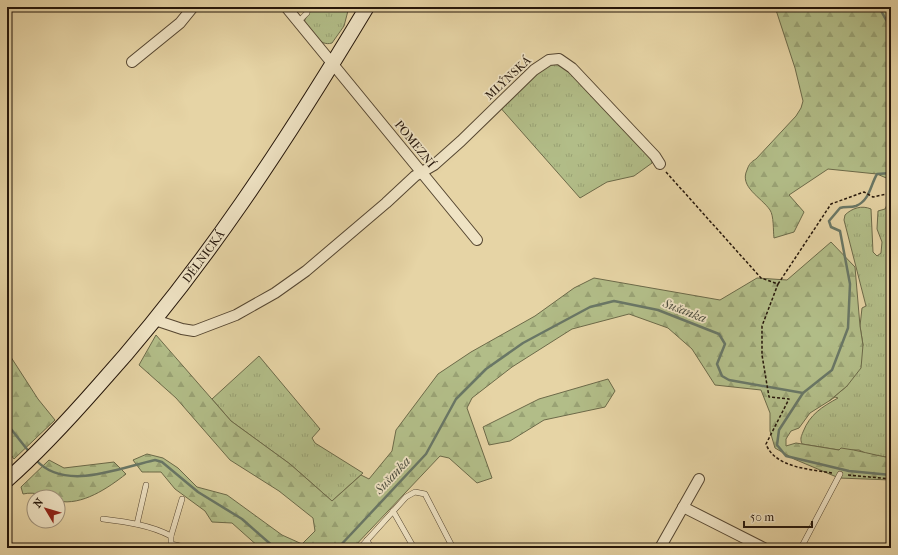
<svg xmlns="http://www.w3.org/2000/svg" width="898" height="555" viewBox="0 0 898 555" font-family="'IM FELL French Canon',serif">
  <style>
    .grass { fill: url(#grass-tufts); stroke: #6c6a49 }
    .forest { fill: url(#forest-firs); stroke: #6c6a49 }
    .lines { fill: none; stroke-linecap: round; stroke-linejoin: round }
    .stream { stroke: #697766; stroke-width: 2.5 }
    .lane-casing { stroke: #554631; stroke-width: 6 }
    .street-casing { stroke: #554631; stroke-width: 12 }
    .secondary-casing { stroke: #25160a; stroke-width: 16 }
    .path { stroke: #25160a; stroke-width: 1.5; stroke-dasharray: 3 2; stroke-linecap: butt }
    .lane { stroke: #efe3c4; stroke-width: 5 }
    .street { stroke: #efe3c4; stroke-width: 10 }
    .secondary { stroke: #efe3c4; stroke-width: 14 }
    .labels { text-anchor: middle; stroke-width: 3.5; stroke-linejoin: round; paint-order: stroke }
    .street-label { font-size: 12px; fill: #25160a; stroke: #efe3c4 }
    .water-label { font-size: 13px; font-style: italic; fill: #4d4f40; stroke: #efe3c4 }
  </style>
  <defs>
    <pattern id="grass-tufts" width="24" height="20" patternUnits="userSpaceOnUse"><rect width="24" height="20" fill="#b2bd88"/><path d="M3 7l-1-3M5 7V3M7 7l1-3M15 17l-1-3M17 17v-4M19 17l1-3" fill="none" stroke="#99a274"/></pattern>
    <pattern id="forest-firs" width="22" height="20" patternUnits="userSpaceOnUse"><rect width="22" height="20" fill="#b2bd88"/><path d="M5 1l3.5 6h-7zM16 11l3.5 6h-7z" fill="#99a274"/></pattern>
  </defs>
  <rect width="100%" height="100%" fill="#e6d4a5"/>
  <filter id="stains"><feTurbulence type="fractalNoise" baseFrequency=".005" numOctaves="4"/><feColorMatrix values="0 0 0 0 .2 0 0 0 0 .09 0 0 0 0 .02 0 0 0 .5 -.17"/></filter>
  <radialGradient id="worn" r=".72"><stop offset=".6" stop-color="#630" stop-opacity="0"/><stop offset="1" stop-color="#630" stop-opacity=".3"/></radialGradient>
  <g class="grass">
    <path d="M 311,7 L 349,7 L 344,26 L 332,43 C 319,47 311,31 304,22 Z"/>
    <path d="M 559,59 L 652,153 L 652,163 L 634,176 L 607,182 L 580,198 L 498,105 L 534,70 Z"/>
    <path d="M 891,197 L 891,458 L 867,454 L 859,450 L 839,450 L 802,444 C 800,439 801,437 803,432 C 810,414 822,407 838,398 L 835,397 L 829,401 L 847,386 L 863,345 L 860,326 L 862,308 L 866,306 L 844,220 L 845,215 C 852,208 862,205 871,209 L 873,252 L 877,256 L 881,253 L 882,242 L 877,229 L 878,211 L 885,209 Z"/>
    <path d="M 259,356 L 320,429 L 312,438 L 315,443 L 363,473 L 332,501 L 290,464 L 231,421 L 212,399 Z"/>
  </g>
  <g class="forest">
    <path d="M 775,7 L 891,7 L 891,180 L 877,174 L 828,169 L 789,195 L 804,212 L 794,232 L 774,238 C 773,230 774,216 770,210 C 761,197 739,187 747,170 C 749,164 751,162 756,159 L 796,116 L 801,108 L 803,101 L 795,68 Z"/>
    <path d="M 831,242 L 855,267 L 860,326 L 863,345 L 861,368 L 847,386 L 829,401 L 810,413 L 799,428 L 791,431 L 786,439 L 786,446 L 796,443 L 839,450 L 841,448 C 858,450 873,455 891,458 L 891,480 L 839,478 L 794,459 L 775,448 L 770,431 L 770,413 L 761,390 L 715,385 L 692,349 L 668,328 L 629,314 L 572,329 L 512,367 L 472,398 L 467,408 L 492,478 L 477,483 L 449,458 L 440,456 L 353,548 L 260,548 L 232,523 L 212,522 L 205,511 L 175,489 L 161,472 L 142,472 L 133,460 L 147,454 L 163,458 L 178,468 L 197,487 L 227,495 L 282,535 L 302,544 L 315,531 L 313,518 L 279,491 L 230,460 L 176,398 L 139,365 L 156,335 L 231,421 L 290,464 L 332,501 L 361,475 L 369,479 L 392,451 L 396,430 L 438,374 L 471,352 L 535,316 L 574,288 L 594,278 L 720,300 L 757,278 L 787,280 Z"/>
    <path d="M 7,351 L 38,399 L 55,420 L 14,459 L 7,450 Z"/>
    <path d="M 608,379 L 615,391 L 605,407 L 544,420 L 510,441 L 489,445 L 483,427 L 539,399 Z"/>
    <path d="M 49,460 L 64,468 L 114,462 L 126,474 C 108,488 82,506 58,501 L 58,497 C 45,497 36,491 23,494 L 21,487 Z"/>
  </g>
  <g class="lines">
    <g class="stream">
      <path d="M 879,7 L 891,29"/>
      <path d="M 803,393 L 779,430 L 777,445 L 786,456 L 849,471 L 891,475"/>
      <path d="M 7,424 L 30,453"/>
      <path d="M 36,460 C 65,492 119,468 155,460 L 162,462 L 198,492 L 242,519 L 275,548"/>
      <path d="M 338,548 L 426,454 L 456,399 L 486,369 L 523,343 L 590,307 L 614,301 L 658,310 L 719,334 L 725,344 L 717,364 L 722,376 L 729,380 L 803,393 L 832,370 L 848,328 L 850,284 L 840,231 L 831,227 L 829,221 L 840,208 C 845,206 850,208 856,206 C 870,200 870,186 877,174 L 891,173"/>
    </g>
    <g class="lane-casing">
      <g id="lane">
        <path d="M 298,22 L 307,13 L 308,7"/>
        <path d="M 393,511 L 414,548"/>
        <path d="M 103,519 C 127,522 150,525 171,536 L 171,544"/>
        <path d="M 137,524 L 146,485"/>
        <path d="M 171,536 L 182,499"/>
        <path d="M 367,540 L 371,548"/>
        <path d="M 170,548 L 171,544 L 189,548"/>
        <path d="M 360,548 L 406,497 L 415,492 L 425,494 L 453,548"/>
        <path d="M 801,548 L 840,474"/>
      </g>
    </g>
    <g class="street-casing">
      <g id="street">
        <path d="M 286,7 L 477,240"/>
        <path d="M 132,62 L 180,23 L 193,7"/>
        <path d="M 155,320 L 182,329 L 194,331 L 236,315 L 275,293 L 306,271 L 386,203 L 415,176 L 434,165 L 461,141 L 534,70 L 549,60 L 559,59 L 572,68 L 655,156 L 660,164"/>
        <path d="M 683,507 L 764,548"/>
        <path d="M 660,548 L 699,479"/>
      </g>
    </g>
    <g class="secondary-casing">
      <g id="secondary">
        <path id="s1" d="M 7,480 C 40,451 70,418 99,385 C 203,270 287,140 367,7"/>
      </g>
    </g>
    <g class="path">
      <path d="M 666,172 L 761,278 L 778,284 L 762,326 L 762,355 L 769,397 L 789,399 L 766,444 C 775,468 810,469 832,473"/>
      <path d="M 778,284 L 831,204 L 864,192 L 873,197 L 891,193"/>
      <path d="M 848,475 L 891,479"/>
    </g>
    <use href="#lane" class="lane"/>
    <use href="#street" class="street"/>
    <use href="#secondary" class="secondary"/>
  </g>
  <g class="labels">
    <g class="street-label">
      <text transform="translate(508 78) rotate(-43)" y="4">MLÝNSKÁ</text>
      <text transform="translate(415 144) rotate(51)" y="4">POMEZNÍ</text>
      <text dy="4" stroke="none"><textPath href="#s1" startOffset="298">DĚLNICKÁ</textPath></text>
    </g>
    <g class="water-label">
      <text transform="translate(685 310) rotate(21)" y="5">Sušanka</text>
      <text transform="translate(392 475) rotate(-47)" y="5">Sušanka</text>
    </g>
  </g>
  <rect width="898" height="555" fill="none" stroke="#e6d4a5" stroke-width="24"/>
  <rect x="8" y="8" width="882" height="539" fill="none" stroke="#25160a" stroke-width="2"/>
  <rect x="12" y="12" width="874" height="531" fill="none" stroke="#25160a"/>
  <g transform="translate(46 509) rotate(308)"><circle r="19" fill="#efe3c4" stroke="#9e917a"/>
  <path d="M0-3L7 15L0 10L-7 15Z" fill="#8f2418"/>
  <text y="-6" font-size="11" font-weight="bold" text-anchor="middle" fill="#25160a">N</text>
  </g>
  <path d="M744 521v6h68v-6" fill="none" stroke="#25160a" stroke-width="2"/>
  <text x="750" y="521" font-size="12" fill="#25160a" stroke="#efe3c4" stroke-width="3" paint-order="stroke">50 m</text>
  <rect width="100%" height="100%" filter="url(#stains)"/>
  <rect width="100%" height="100%" fill="url(#worn)"/>
</svg>
